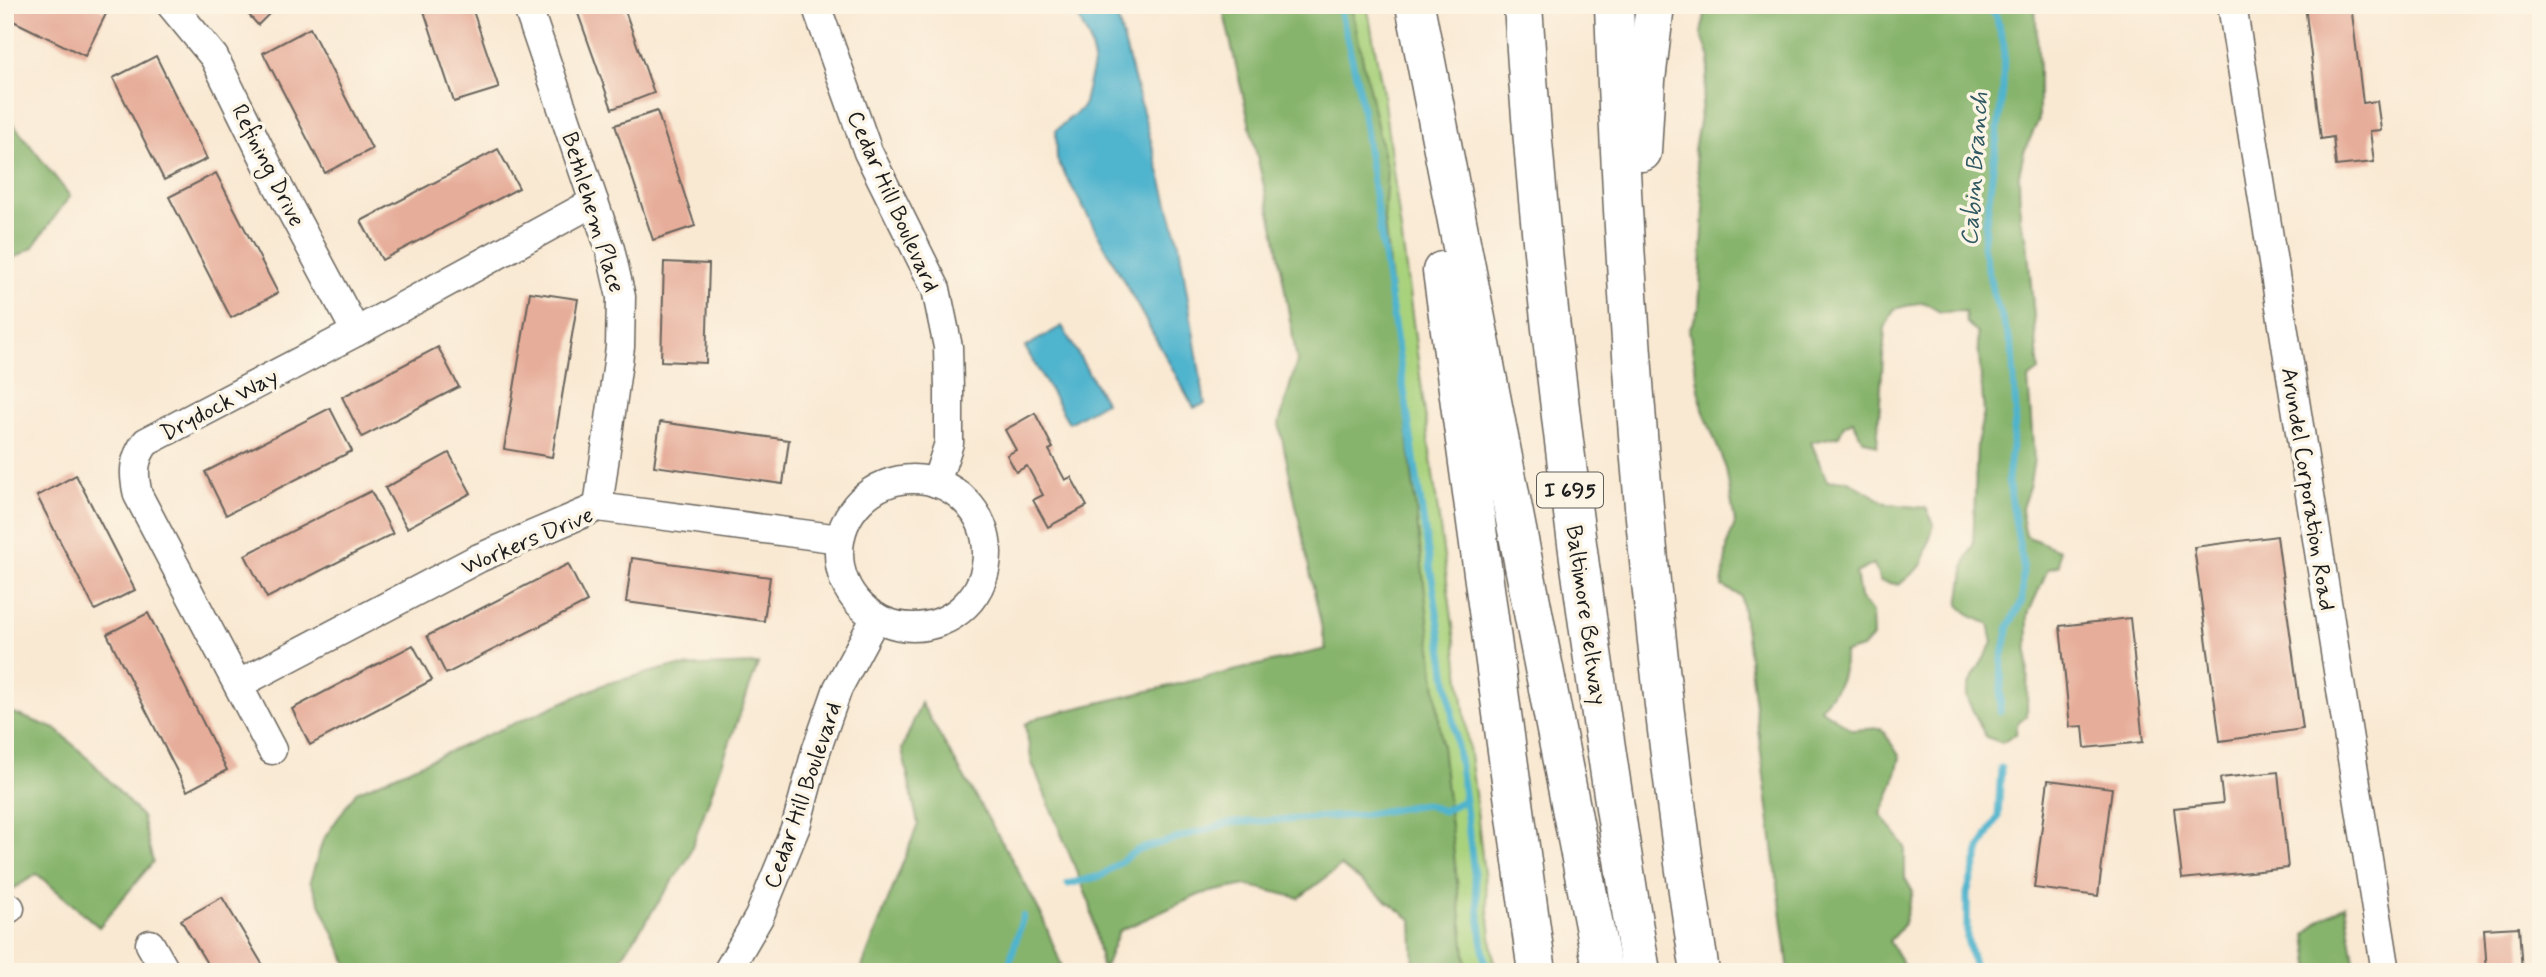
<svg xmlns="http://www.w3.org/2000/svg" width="2546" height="977" viewBox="0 0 2546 977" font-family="Mynerve,sans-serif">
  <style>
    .green { fill: #a9d27d; stroke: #62774c; stroke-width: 2 }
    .forest { fill: #86b46c; stroke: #516844; stroke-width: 2 }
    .water { fill: #4fb4cd; stroke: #366874; stroke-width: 2 }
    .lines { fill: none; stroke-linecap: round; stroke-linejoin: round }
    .stream { stroke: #4fb4cd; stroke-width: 7 }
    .building { fill: #e6ad9a }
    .minor-casing { stroke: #69645c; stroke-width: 31 }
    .highway-casing { stroke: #69645c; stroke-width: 41 }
    .minor { stroke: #fff; stroke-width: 28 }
    .highway { stroke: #fff; stroke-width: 38 }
    .labels { text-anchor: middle; stroke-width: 7; stroke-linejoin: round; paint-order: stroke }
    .shield { fill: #fcf5e5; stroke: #5f5d58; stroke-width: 2 }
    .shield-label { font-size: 21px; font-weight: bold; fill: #1c1c1c }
    .street-label { font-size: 23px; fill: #1c1c1c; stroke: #fcf5e5 }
    .water-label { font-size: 24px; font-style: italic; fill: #305963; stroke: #fcf5e5 }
  </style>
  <rect width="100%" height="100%" fill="#fcf5e5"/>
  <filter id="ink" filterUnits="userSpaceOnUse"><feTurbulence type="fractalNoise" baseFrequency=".0143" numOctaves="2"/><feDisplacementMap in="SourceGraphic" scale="14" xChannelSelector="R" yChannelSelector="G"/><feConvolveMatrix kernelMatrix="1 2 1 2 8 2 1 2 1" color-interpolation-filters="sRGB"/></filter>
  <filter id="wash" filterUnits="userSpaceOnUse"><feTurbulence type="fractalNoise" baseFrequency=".00686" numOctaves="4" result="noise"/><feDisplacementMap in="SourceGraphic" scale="28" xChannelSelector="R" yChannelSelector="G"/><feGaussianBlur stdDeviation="1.57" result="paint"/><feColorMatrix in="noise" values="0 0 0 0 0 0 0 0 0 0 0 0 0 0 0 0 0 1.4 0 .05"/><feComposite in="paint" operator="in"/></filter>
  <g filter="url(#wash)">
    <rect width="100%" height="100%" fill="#f9e9d3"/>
    <path class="green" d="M 1308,5 L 1367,5 L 1382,87 L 1475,793 L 1495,972 L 1448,972 Z"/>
    <g class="forest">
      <path d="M 1222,5 L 1351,5 L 1387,171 L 1384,220 L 1467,972 L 1414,972 L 1412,920 L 1341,866 L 1299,898 L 1246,885 L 1201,894 L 1119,931 L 1103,972 L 1090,904 L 1032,763 L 1025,724 L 1039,717 L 1326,649 L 1279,424 L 1297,361 L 1276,238 Z"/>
      <path d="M 1707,5 L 2035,5 L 2039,69 L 2039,119 L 2024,152 L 2019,175 L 2020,219 L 2027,240 L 2039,371 L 2028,379 L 2034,459 L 2030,484 L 2021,511 L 2026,536 L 2059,550 L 2059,565 L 2048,569 L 2028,614 L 2027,716 L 2017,724 L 2016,734 L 2002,743 L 1986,737 L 1966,697 L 1970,682 L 1993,643 L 1989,624 L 1971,616 L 1959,605 L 1965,563 L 1973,546 L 1977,443 L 1984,413 L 1977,333 L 1966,322 L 1965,311 L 1940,312 L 1923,302 L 1894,309 L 1885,328 L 1877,446 L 1862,439 L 1853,421 L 1844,425 L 1839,436 L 1811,442 L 1827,481 L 1847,480 L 1888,504 L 1926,508 L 1934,524 L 1922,565 L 1899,585 L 1880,581 L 1874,564 L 1856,573 L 1860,597 L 1872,613 L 1873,637 L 1862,648 L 1844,653 C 1845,679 1837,689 1820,708 L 1853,730 L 1881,728 L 1900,757 C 1896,778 1890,795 1881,814 L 1905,847 L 1905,878 L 1913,892 L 1903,926 L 1889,941 L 1905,967 L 1905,972 L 1789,972 L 1741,596 L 1722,586 L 1728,542 L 1735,523 L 1726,469 L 1702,407 L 1689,330 L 1699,308 L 1704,209 L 1694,150 L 1710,58 L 1701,33 Z"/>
      <path d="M 5,117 L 11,121 L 70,196 L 32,248 L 5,263 Z"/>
      <path d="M 758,664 L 688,858 L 612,972 L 351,972 L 310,881 L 323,840 L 356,792 L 605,684 L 671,667 Z"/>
      <path d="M 921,703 L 1010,856 L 1041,914 L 1064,972 L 860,972 L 918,824 L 902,749 Z"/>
      <path d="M 5,710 L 56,729 L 94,764 L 142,817 L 153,862 L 99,927 L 37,874 L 5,894 Z"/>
      <path d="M 2345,905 L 2356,972 L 2311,972 L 2306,935 L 2320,920 Z"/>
    </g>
    <g class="water">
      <path d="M 1076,5 L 1114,5 L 1179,244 L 1205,404 L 1194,408 L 1057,160 L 1056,130 L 1083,107 L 1094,60 L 1089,39 L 1078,17 Z"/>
      <path d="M 1062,326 L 1105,402 L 1069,423 L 1025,347 Z"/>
    </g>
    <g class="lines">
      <g class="stream">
        <path d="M 1339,5 L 1359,88 L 1465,800 L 1486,972"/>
        <path d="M 1983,5 L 1996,16 L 2004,45 L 2003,89 L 1983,246 L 1993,293 L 2012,347 L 2016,413 L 2008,479 L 2023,566 L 2022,601 L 2009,626 L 2002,659 L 2000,711"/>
        <path d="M 1068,884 L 1101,876 L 1137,850 L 1229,823 L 1362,815 L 1424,804 L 1443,811 L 1465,800"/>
        <path d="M 1007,972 L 1023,916"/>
        <path d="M 1976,972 L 1967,939 L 1967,893 L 1980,849 L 1998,817 L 2001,768"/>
      </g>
    </g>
    <g id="blocks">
      <g class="building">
        <path d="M 5,5 L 93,5 L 107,12 L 85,56 L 5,17 Z"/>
        <path d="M 240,5 L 278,5 L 258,25 Z"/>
        <path d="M 422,5 L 471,5 L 499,88 L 454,102 Z"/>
        <path d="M 575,5 L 623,5 L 654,93 L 612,109 Z"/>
        <path d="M 2305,5 L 2351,5 L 2363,103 L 2377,101 L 2381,130 L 2370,131 L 2374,162 L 2336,166 L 2333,137 L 2321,139 Z"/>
        <path d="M 310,28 L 372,149 L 325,173 L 263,53 Z"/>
        <path d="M 156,56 L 207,159 L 164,180 L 113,78 Z"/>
        <path d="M 657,111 L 695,226 L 653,240 L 615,125 Z"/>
        <path d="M 498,149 L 519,188 L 382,260 L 361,221 Z"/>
        <path d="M 216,173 L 278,293 L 231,318 L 169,197 Z"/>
        <path d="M 664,262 L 709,264 L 706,363 L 661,361 Z"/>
        <path d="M 530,292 L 578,299 L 552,457 L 504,449 Z"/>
        <path d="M 438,347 L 459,387 L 362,437 L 342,397 Z"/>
        <path d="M 330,408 L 352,451 L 226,515 L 205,472 Z"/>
        <path d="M 1035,413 L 1053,448 L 1049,450 L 1065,480 L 1071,477 L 1087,506 L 1048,527 L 1033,500 L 1043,495 L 1027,466 L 1016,472 L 1007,455 L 1016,450 L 1005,430 Z"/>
        <path d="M 660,422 L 789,440 L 783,484 L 654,466 Z"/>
        <path d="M 449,453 L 471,493 L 407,528 L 385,488 Z"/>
        <path d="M 76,475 L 135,590 L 95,610 L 37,496 Z"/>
        <path d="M 371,491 L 393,534 L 267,598 L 245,555 Z"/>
        <path d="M 2277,536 L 2303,729 L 2220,741 L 2194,547 Z"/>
        <path d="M 632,558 L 770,577 L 764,621 L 626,602 Z"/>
        <path d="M 568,564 L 587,602 L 446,674 L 427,636 Z"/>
        <path d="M 148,613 L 227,770 L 187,791 L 107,634 Z"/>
        <path d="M 2130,618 L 2143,742 L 2085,748 L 2083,726 L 2070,727 L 2060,626 Z"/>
        <path d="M 413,645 L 432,680 L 310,745 L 292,709 Z"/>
        <path d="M 2278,772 L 2288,868 L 2182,879 L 2174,808 L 2223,803 L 2220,778 Z"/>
        <path d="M 2048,780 L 2112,788 L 2098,896 L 2034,888 Z"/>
        <path d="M 222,897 L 267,972 L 212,972 L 181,920 Z"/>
        <path d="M 2519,927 L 2522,972 L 2487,972 L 2484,929 Z"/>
      </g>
    </g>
  </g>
  <g filter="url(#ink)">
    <use href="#blocks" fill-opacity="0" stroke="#69645c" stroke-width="2"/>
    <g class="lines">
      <g class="minor-casing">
        <g id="minor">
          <path d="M 171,5 L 214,57 L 279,188 L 356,332"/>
          <path d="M 527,5 L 610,249 L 621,297 L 620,347 L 598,507"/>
          <path d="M 816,5 L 868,152 L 936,289 L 948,347 L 949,390 L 949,443 L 936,483"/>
          <path d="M 2232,5 L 2386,972"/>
          <circle cx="913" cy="553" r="74"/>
          <path d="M 239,684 L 479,558 L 598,507 L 840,539"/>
          <path d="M 272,750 L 138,495 C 133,474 133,459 146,442 L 356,332 L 594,202"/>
          <path d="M 5,911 L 10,908"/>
          <path d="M 150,944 L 166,972"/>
          <path d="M 727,972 L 759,917 L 796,826 L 816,751 L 838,688 L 876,617"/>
        </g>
      </g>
      <g class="highway-casing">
        <g id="highway">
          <path d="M 1415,5 L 1603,972"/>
          <path d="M 1523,5 C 1543,329 1589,651 1641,972"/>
          <path d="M 1614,5 C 1625,329 1650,652 1700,972"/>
          <path d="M 1642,152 L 1646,80 L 1655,5"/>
          <path d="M 1442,271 L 1537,972"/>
        </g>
      </g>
      <use href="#minor" class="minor"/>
      <use href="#highway" class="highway"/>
    </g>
  </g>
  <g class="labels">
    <rect class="shield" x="1537" y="472.5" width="66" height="35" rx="5"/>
    <g class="shield-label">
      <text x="1570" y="497">I 695</text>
    </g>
    <g class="street-label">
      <text transform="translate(269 165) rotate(63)" y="8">Refining Drive</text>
      <text transform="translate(894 201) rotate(66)" y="8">Cedar Hill Boulevard</text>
      <text transform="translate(594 212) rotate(73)" y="8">Bethlehem Place</text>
      <text transform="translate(219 404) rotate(-28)" y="8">Drydock Way</text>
      <text transform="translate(2309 489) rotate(81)" y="8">Arundel Corporation Road</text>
      <text transform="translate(527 540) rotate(-23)" y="8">Workers Drive</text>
      <text transform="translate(1587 615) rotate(82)" y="8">Baltimore Beltway</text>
      <text transform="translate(802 795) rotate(-71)" y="8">Cedar Hill Boulevard</text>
    </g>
    <g class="water-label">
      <text transform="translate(1974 169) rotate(-86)" y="8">Cabin Branch</text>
    </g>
  </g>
  <rect width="2546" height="977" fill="none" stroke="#fcf5e5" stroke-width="28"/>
</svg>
